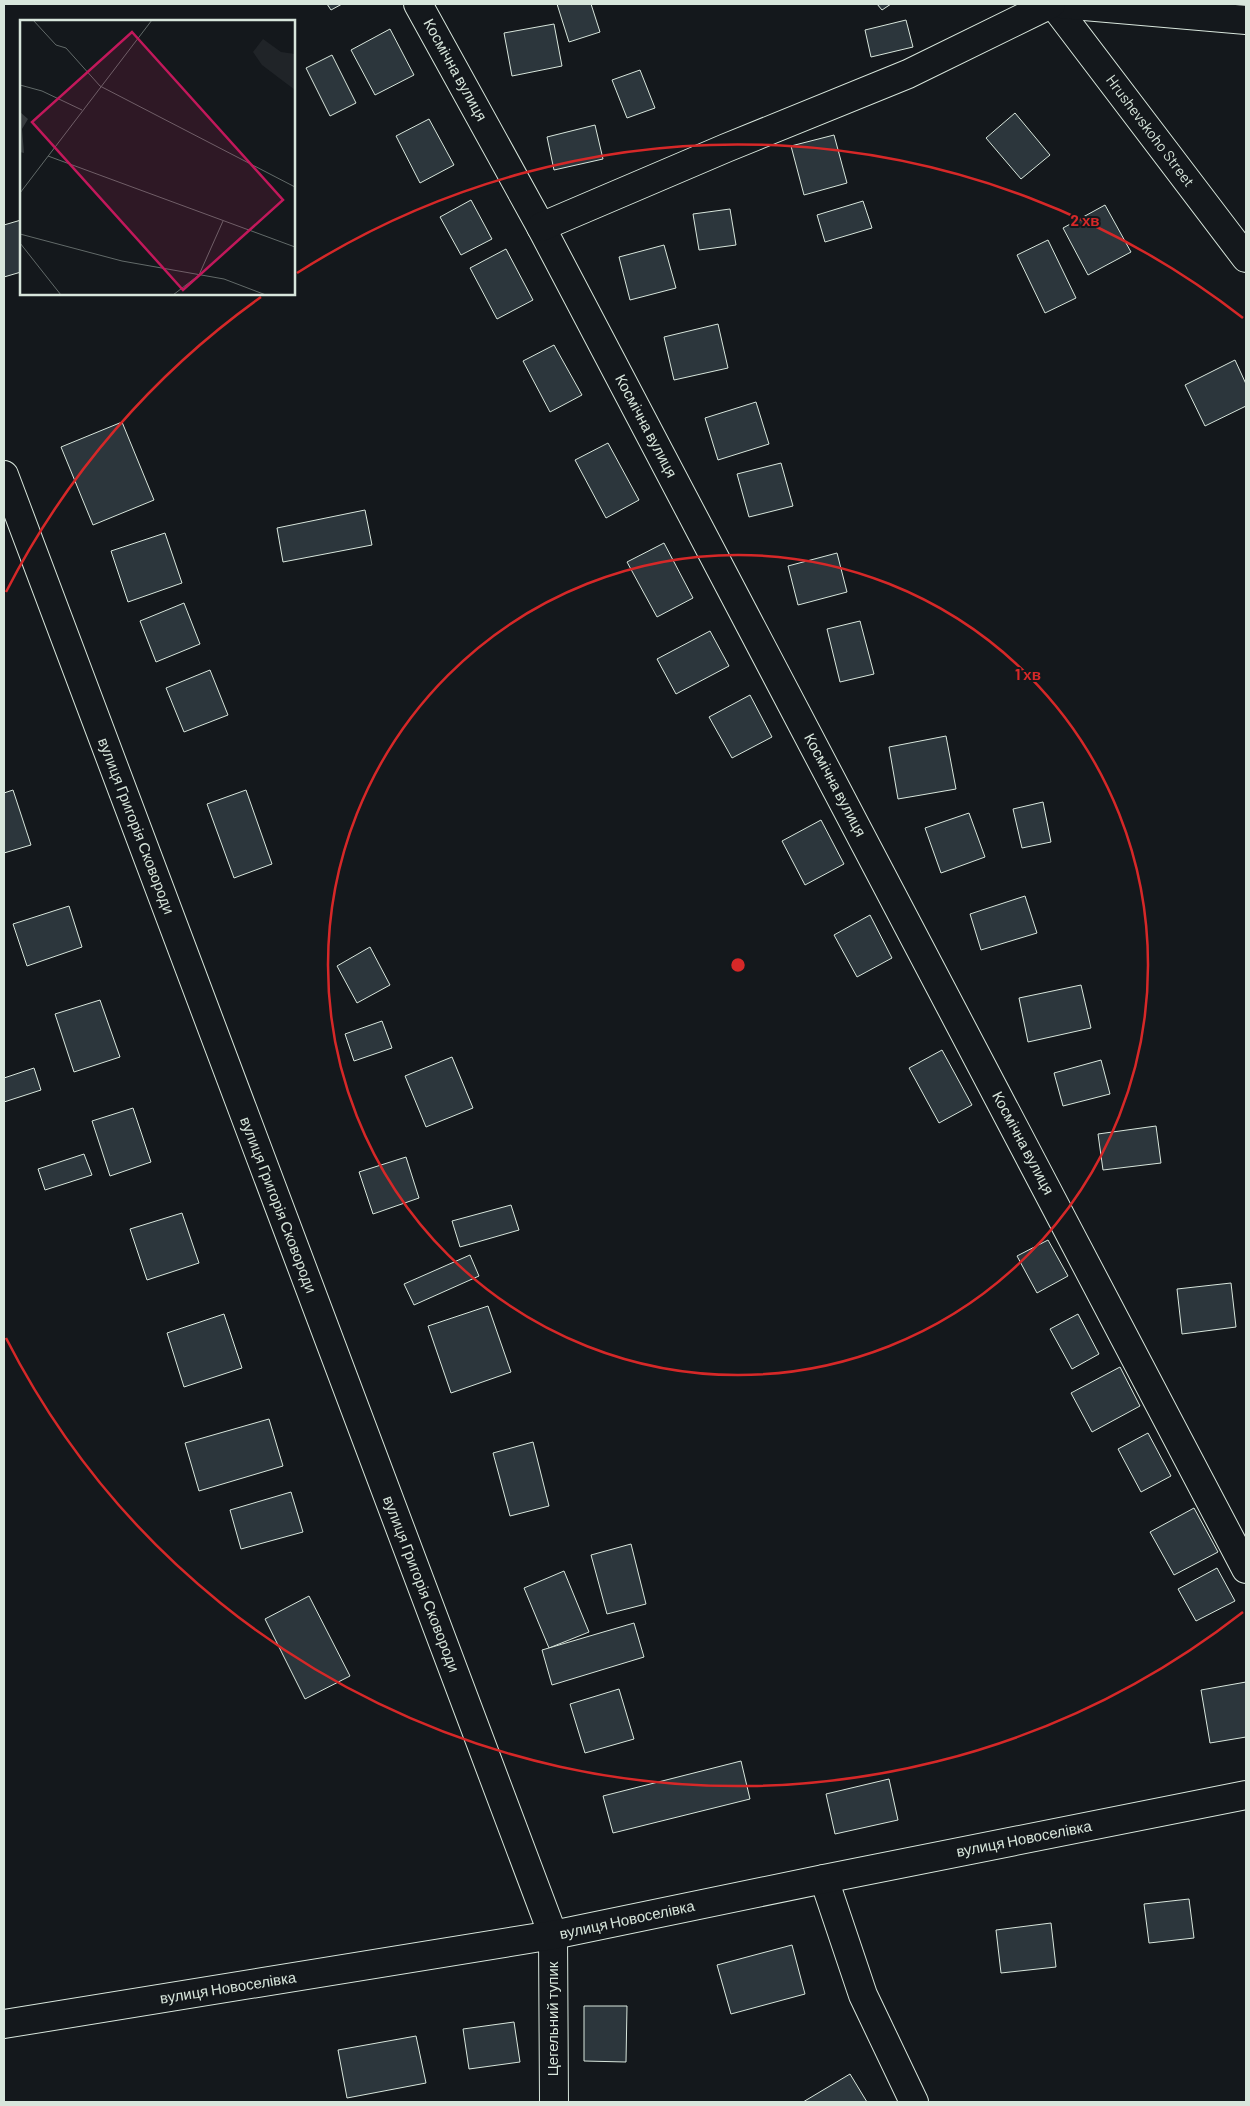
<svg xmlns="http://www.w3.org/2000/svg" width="1250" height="2106" viewBox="0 0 1250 2106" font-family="Barlow,sans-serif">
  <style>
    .building { fill: #2c363c; stroke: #d8e6dc }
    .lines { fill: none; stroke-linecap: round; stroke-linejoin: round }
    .minor-casing { stroke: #d8e6dc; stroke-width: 30 }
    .major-casing { stroke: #d8e6dc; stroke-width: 30 }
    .minor { stroke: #14181c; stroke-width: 28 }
    .major { stroke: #14181c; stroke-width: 28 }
    .ring { fill: none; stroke: #d62828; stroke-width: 2.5 }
    .labels { text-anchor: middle; stroke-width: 4; stroke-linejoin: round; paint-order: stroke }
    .street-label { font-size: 15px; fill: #d8e6dc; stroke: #14181c }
    .inset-road { fill: none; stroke: #626a69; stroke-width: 1 }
    .view { fill: #c2185b; fill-opacity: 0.15; stroke: #c2185b; stroke-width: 2.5 }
    .inset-edge { fill: none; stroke: #d8e6dc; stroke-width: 2.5 }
    .centre { fill: #d62828; stroke: #14181c; stroke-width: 2.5 }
    .ring-label { font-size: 15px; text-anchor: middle; font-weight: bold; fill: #d62828; stroke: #14181c; stroke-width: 4; stroke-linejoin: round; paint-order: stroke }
  </style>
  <rect width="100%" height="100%" fill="#14181c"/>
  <g class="building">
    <path d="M 327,4 L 342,4 L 331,10 Z"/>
    <path d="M 557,4 L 591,4 L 600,32 L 569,42 Z"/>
    <path d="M 877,4 L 891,4 L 882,10 Z"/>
    <path d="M 906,20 L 913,47 L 871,57 L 865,30 Z"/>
    <path d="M 554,24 L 562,66 L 512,76 L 504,33 Z"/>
    <path d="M 390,29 L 414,75 L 375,95 L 351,50 Z"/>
    <path d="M 332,55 L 356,103 L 330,116 L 306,68 Z"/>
    <path d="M 640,70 L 655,108 L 627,118 L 612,80 Z"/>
    <path d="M 1015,113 L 1050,155 L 1021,179 L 986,138 Z"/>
    <path d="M 429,119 L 454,165 L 420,183 L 396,136 Z"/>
    <path d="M 595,125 L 603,159 L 554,170 L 547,137 Z"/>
    <path d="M 834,135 L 847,183 L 804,195 L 791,146 Z"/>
    <path d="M 471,200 L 492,239 L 461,255 L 440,217 Z"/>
    <path d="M 863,201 L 872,228 L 825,242 L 817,215 Z"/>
    <path d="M 1105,205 L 1131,252 L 1088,275 L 1063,228 Z"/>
    <path d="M 730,209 L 736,245 L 699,250 L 693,214 Z"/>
    <path d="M 21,220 L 21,272 L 4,277 L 4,225 Z"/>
    <path d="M 1048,240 L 1076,298 L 1045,313 L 1017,255 Z"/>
    <path d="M 664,245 L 676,288 L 630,300 L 619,257 Z"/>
    <path d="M 506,249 L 533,300 L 497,319 L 470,268 Z"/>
    <path d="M 718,324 L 728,368 L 674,380 L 664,337 Z"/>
    <path d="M 554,345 L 582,395 L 550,412 L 523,361 Z"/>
    <path d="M 1235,360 L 1246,384 L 1246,406 L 1205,426 L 1185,385 Z"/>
    <path d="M 756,402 L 769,444 L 718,460 L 705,418 Z"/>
    <path d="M 122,422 L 154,500 L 93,525 L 61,447 Z"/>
    <path d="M 608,443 L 639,500 L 606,518 L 575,460 Z"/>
    <path d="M 781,463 L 793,506 L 749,517 L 737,474 Z"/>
    <path d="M 365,510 L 372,545 L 283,562 L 277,528 Z"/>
    <path d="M 165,533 L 182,583 L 128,602 L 111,551 Z"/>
    <path d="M 664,543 L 693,598 L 657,617 L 627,562 Z"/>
    <path d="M 837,553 L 847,592 L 798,605 L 788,566 Z"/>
    <path d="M 184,603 L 200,644 L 156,662 L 140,621 Z"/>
    <path d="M 860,621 L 874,674 L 840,682 L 827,629 Z"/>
    <path d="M 710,631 L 729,666 L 676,694 L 657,659 Z"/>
    <path d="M 210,670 L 228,715 L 184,732 L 166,688 Z"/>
    <path d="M 750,695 L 772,737 L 732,758 L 709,717 Z"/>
    <path d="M 946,736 L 956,789 L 898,799 L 889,747 Z"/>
    <path d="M 13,790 L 31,845 L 4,853 L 4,793 Z"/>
    <path d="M 246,790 L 272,864 L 234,878 L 207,804 Z"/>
    <path d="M 1043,802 L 1051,842 L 1022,848 L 1013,809 Z"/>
    <path d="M 969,813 L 985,857 L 941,873 L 925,828 Z"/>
    <path d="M 821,820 L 844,864 L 805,885 L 782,841 Z"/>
    <path d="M 1025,896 L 1037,933 L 981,950 L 970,914 Z"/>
    <path d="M 69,906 L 82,947 L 27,966 L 13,924 Z"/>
    <path d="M 870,915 L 892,958 L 857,977 L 834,935 Z"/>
    <path d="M 370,947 L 390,985 L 357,1003 L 337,966 Z"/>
    <path d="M 1081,985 L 1091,1028 L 1028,1042 L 1019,998 Z"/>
    <path d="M 100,1000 L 120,1057 L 74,1072 L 55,1014 Z"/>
    <path d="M 382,1021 L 392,1048 L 354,1061 L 345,1034 Z"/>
    <path d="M 942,1050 L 972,1105 L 939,1123 L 909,1068 Z"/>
    <path d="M 452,1057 L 473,1108 L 426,1127 L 405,1076 Z"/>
    <path d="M 1101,1060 L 1110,1094 L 1063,1106 L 1054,1073 Z"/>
    <path d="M 34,1068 L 41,1090 L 4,1102 L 4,1078 Z"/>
    <path d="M 133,1108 L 151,1162 L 110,1176 L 92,1121 Z"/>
    <path d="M 1156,1126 L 1161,1163 L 1103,1170 L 1098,1134 Z"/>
    <path d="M 84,1154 L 92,1175 L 45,1190 L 38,1169 Z"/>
    <path d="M 406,1157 L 419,1198 L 373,1214 L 359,1172 Z"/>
    <path d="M 511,1205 L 519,1230 L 460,1247 L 452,1221 Z"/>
    <path d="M 182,1213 L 199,1263 L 147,1280 L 130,1229 Z"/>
    <path d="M 1048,1240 L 1068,1276 L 1037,1293 L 1017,1256 Z"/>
    <path d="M 470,1255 L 479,1276 L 414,1305 L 404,1284 Z"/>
    <path d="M 1231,1283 L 1236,1327 L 1182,1334 L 1177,1289 Z"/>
    <path d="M 488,1306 L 511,1372 L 451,1393 L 428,1326 Z"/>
    <path d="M 224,1314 L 242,1368 L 184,1387 L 167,1333 Z"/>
    <path d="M 1078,1314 L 1099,1354 L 1072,1369 L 1050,1329 Z"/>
    <path d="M 1120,1367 L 1140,1406 L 1092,1432 L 1071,1393 Z"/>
    <path d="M 269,1419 L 283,1466 L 199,1491 L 185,1443 Z"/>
    <path d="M 1148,1433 L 1171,1476 L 1141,1492 L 1118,1449 Z"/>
    <path d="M 533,1442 L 549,1506 L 510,1516 L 493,1453 Z"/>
    <path d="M 291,1492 L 303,1532 L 241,1549 L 230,1510 Z"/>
    <path d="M 1194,1508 L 1218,1552 L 1174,1575 L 1150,1532 Z"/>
    <path d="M 631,1544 L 646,1604 L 607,1614 L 591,1555 Z"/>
    <path d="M 1217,1568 L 1235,1601 L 1196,1621 L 1178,1589 Z"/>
    <path d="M 564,1571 L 589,1632 L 549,1648 L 524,1588 Z"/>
    <path d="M 309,1596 L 350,1676 L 305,1699 L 265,1619 Z"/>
    <path d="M 634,1623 L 644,1657 L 552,1685 L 542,1650 Z"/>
    <path d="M 1246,1682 L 1246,1737 L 1210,1743 L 1201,1690 Z"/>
    <path d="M 619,1689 L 634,1739 L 585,1753 L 570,1704 Z"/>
    <path d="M 741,1761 L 750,1799 L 613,1833 L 603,1796 Z"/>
    <path d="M 889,1779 L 898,1820 L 835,1834 L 826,1794 Z"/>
    <path d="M 1189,1899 L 1194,1938 L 1149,1943 L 1144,1904 Z"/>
    <path d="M 1051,1923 L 1056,1967 L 1001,1973 L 996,1930 Z"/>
    <path d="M 792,1945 L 805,1994 L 731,2014 L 717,1965 Z"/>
    <path d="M 584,2006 L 627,2006 L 626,2062 L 584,2061 Z"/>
    <path d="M 514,2022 L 520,2062 L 469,2069 L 463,2029 Z"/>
    <path d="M 416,2036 L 426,2083 L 347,2098 L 338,2050 Z"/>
    <path d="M 850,2074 L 867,2102 L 803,2102 Z"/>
  </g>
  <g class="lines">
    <g class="minor-casing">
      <g id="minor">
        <path d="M 418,4 L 541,227 L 1246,1569"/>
        <path d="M 1053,4 L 1246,258"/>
        <path d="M 1061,4 L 1246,20"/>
        <path d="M 541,227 L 726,148 L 908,74 L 1051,4"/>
        <path d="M 4,475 L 553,1935 L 554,2102"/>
        <path d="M 824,1879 L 863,1995 L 914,2102"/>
      </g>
    </g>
    <g class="major-casing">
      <path id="major" d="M 4,2024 L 553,1935 L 824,1879 L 1246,1795"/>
    </g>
    <use href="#minor" class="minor"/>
    <use href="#major" class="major"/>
  </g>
  <g class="ring">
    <circle cx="738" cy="965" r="410"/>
    <path d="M1243 1612A821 821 0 0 1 6 1338M6 592A821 821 0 0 1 261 297M297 273A821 821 0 0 1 1243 318"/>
  </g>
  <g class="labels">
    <g class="street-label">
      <text transform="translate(455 70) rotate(61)" y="5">Космічна вулиця</text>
      <text transform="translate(1150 131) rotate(53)" y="5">Hrushevskoho Street</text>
      <text transform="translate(646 426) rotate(62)" y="5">Космічна вулиця</text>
      <text transform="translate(835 785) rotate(62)" y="5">Космічна вулиця</text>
      <text transform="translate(136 826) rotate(69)" y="5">вулиця Григорія Сковороди</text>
      <text transform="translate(1023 1143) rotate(62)" y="5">Космічна вулиця</text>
      <text transform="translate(278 1205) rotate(69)" y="5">вулиця Григорія Сковороди</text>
      <text transform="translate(421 1584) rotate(69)" y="5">вулиця Григорія Сковороди</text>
      <text transform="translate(1024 1839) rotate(-11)" y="5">вулиця Новоселівка</text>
      <text transform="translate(627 1920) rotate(-12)" y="5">вулиця Новоселівка</text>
      <text transform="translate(228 1988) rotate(-9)" y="5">вулиця Новоселівка</text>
      <text transform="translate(553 2019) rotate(-90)" y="5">Цегельний тупик</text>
    </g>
  </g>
  <g transform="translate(20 20)">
    <rect width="275" height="275" fill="#14181c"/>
    <path d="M 243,19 L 261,32 L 275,34 L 275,70 L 242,45 L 233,32 Z" fill="#202428"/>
    <path d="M 0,92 L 8,99 L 2,109 L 4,133 L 0,132 Z" fill="#363b3e"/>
    <path class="inset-road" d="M 13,0 L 36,25 L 46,28 L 80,66 L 275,167M 0,65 L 22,71 L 62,90M 28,136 L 275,227M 0,173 L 132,0M 0,214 L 102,241 L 204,259 L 246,275M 0,223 L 41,275M 153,275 L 179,255 L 203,201"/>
    <path class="view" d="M 112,12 L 263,180 L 163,270 L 12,102 Z"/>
    <rect width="275" height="275" class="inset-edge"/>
  </g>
  <circle cx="738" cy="965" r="8" class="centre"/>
  <g class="ring-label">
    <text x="1085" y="226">2 хв</text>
    <text x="1028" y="680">1 хв</text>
  </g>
  <rect width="1250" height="2106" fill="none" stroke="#d8e6dc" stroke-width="10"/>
</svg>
